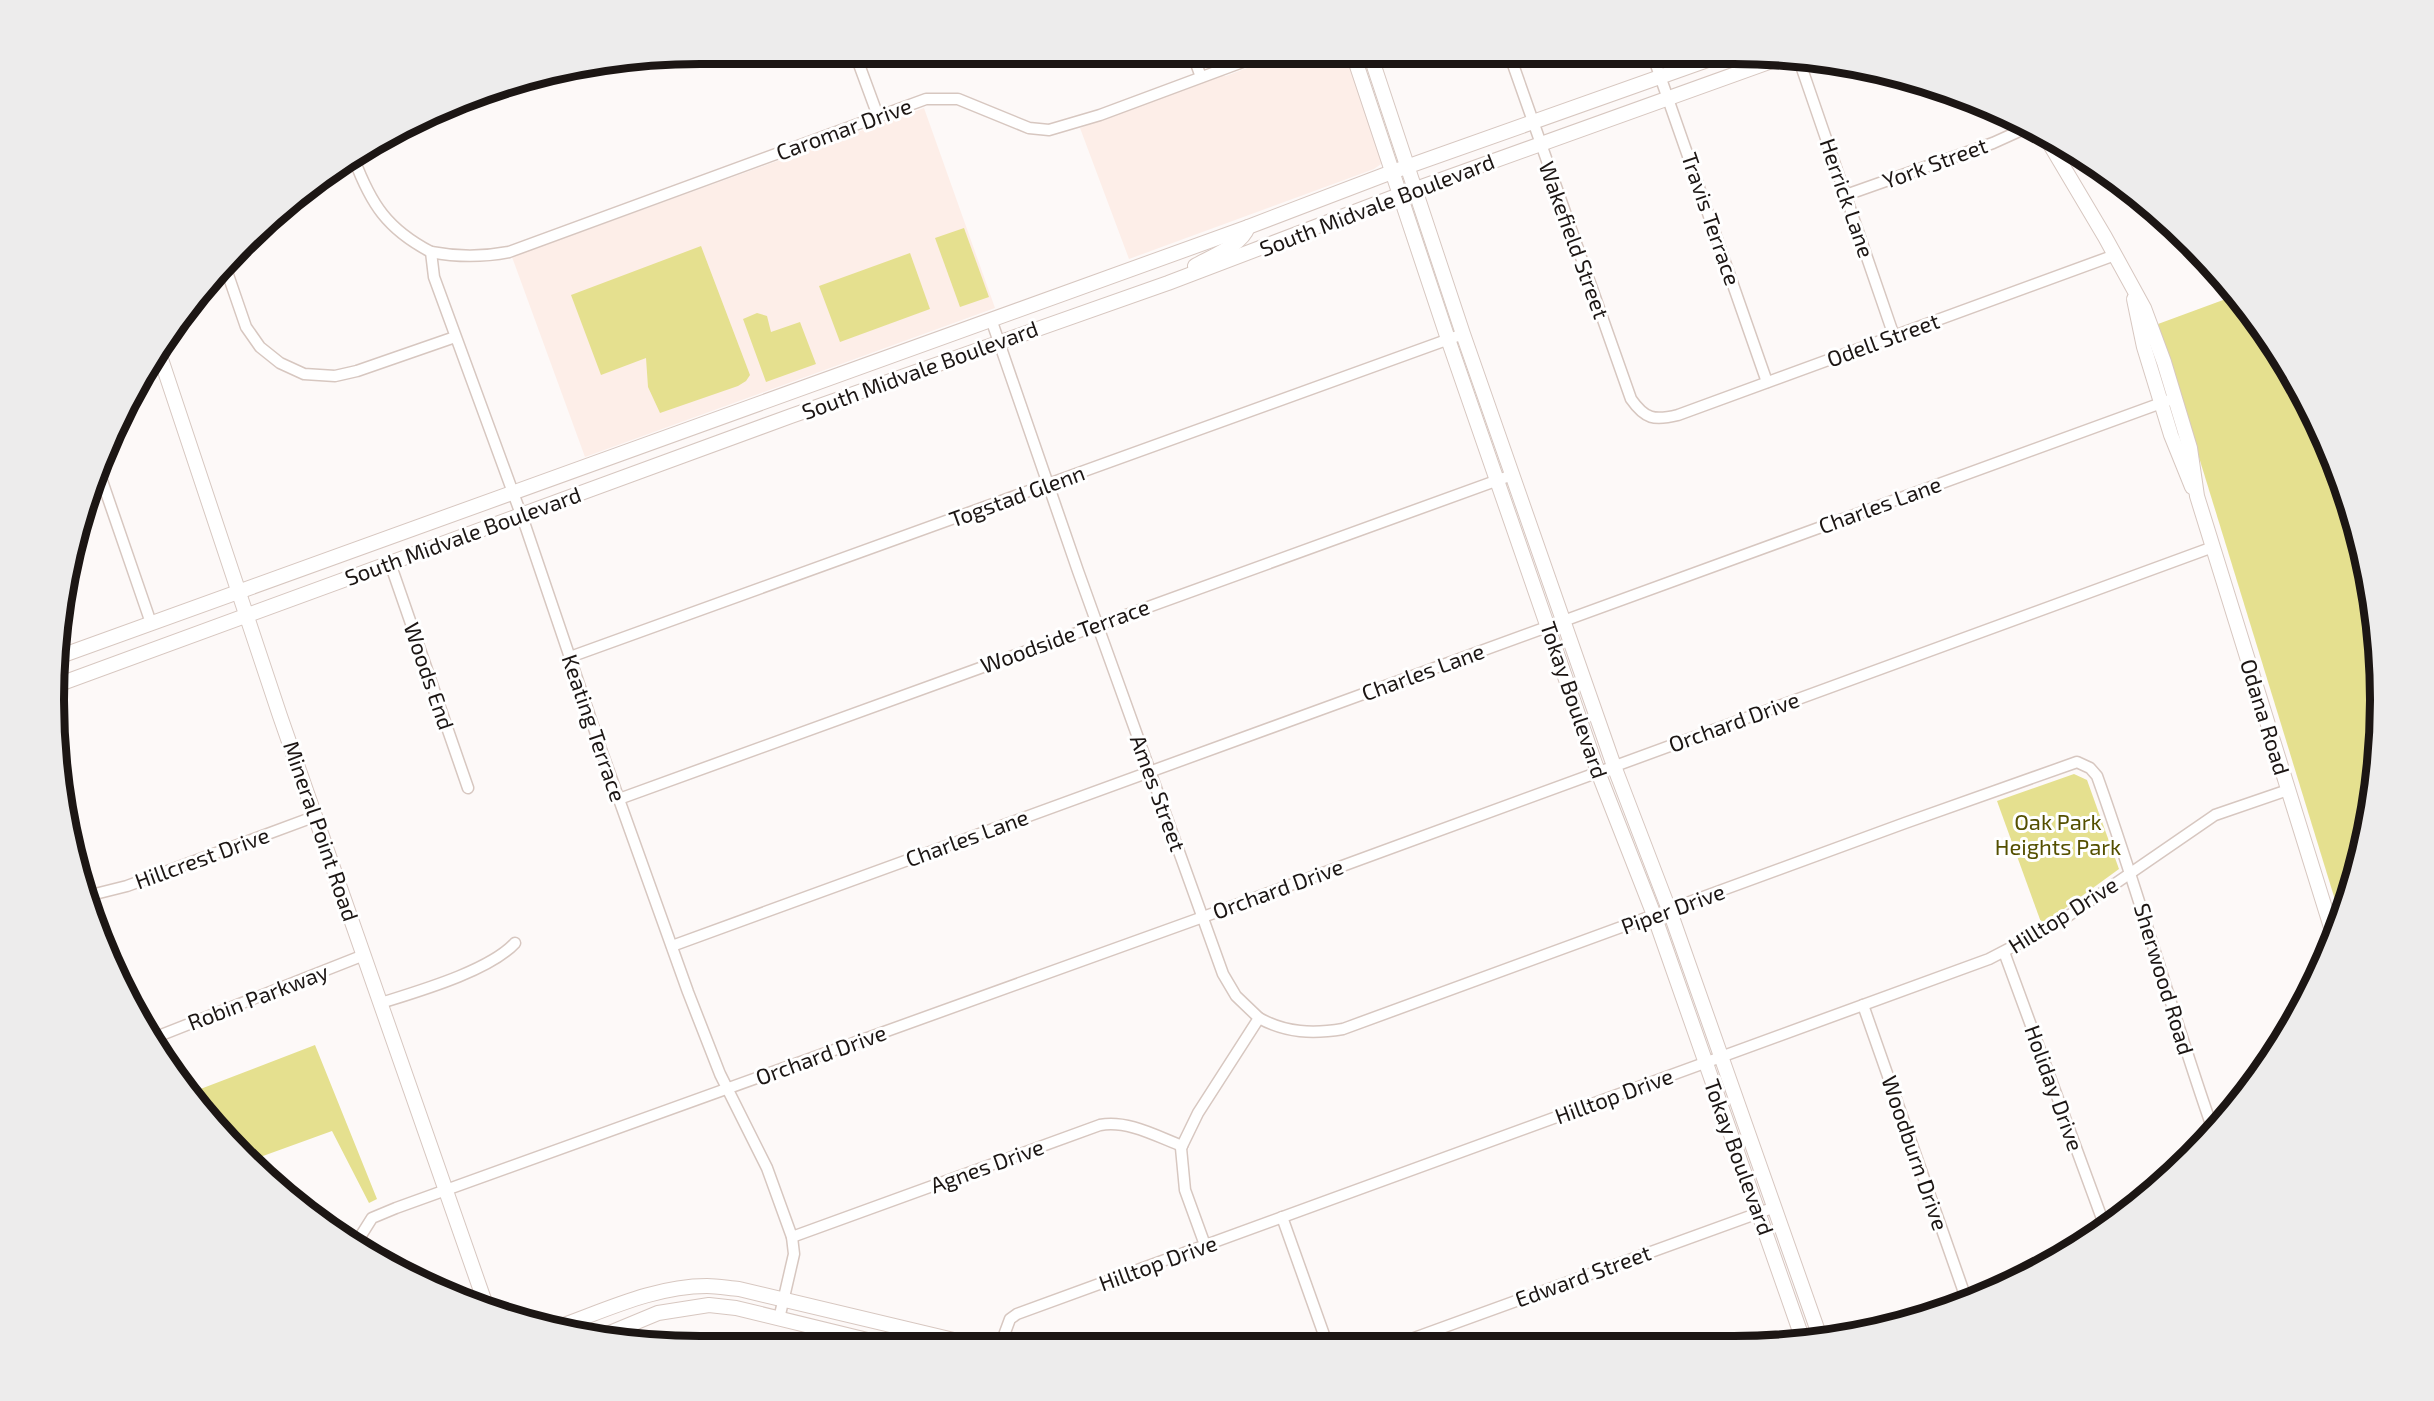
<svg xmlns="http://www.w3.org/2000/svg" width="2434" height="1401" viewBox="0 0 2434 1401" font-family="'Exo 2',sans-serif">
  <style>
    .built { fill: #fdeee8 }
    .green { fill: #e5e08f }
    .lines { fill: none; stroke-linecap: round; stroke-linejoin: round }
    .street-casing { stroke: #d7c7c0; stroke-width: 13 }
    .secondary-casing { stroke: #d7c7c0; stroke-width: 16 }
    .street { stroke: #fff; stroke-width: 10 }
    .secondary { stroke: #fff; stroke-width: 14 }
    .labels { text-anchor: middle; stroke-width: 6; stroke-linejoin: round; paint-order: stroke }
    .street-label { font-size: 22px; fill: #1c1614; stroke: #fff }
    .park-label { font-size: 22px; fill: #544f00; stroke: #fff }
    .rim { fill: none; stroke: #1c1614; stroke-width: 8 }
  </style>
  <rect width="100%" height="100%" fill="#fdf9f8"/>
  <g class="built">
    <path d="M 1276,57 L 1349,57 L 1382,158 L 1381,164 L 1374,169 L 1129,259 L 1080,128 L 1219,76 L 1226,76 Z"/>
    <path d="M 924,108 L 995,308 L 585,457 L 512,257 Z"/>
  </g>
  <g class="green">
    <path d="M 964,228 L 989,297 L 960,307 L 935,238 Z"/>
    <path d="M 701,246 L 750,375 L 746,381 L 738,386 L 660,413 L 648,387 L 646,358 L 601,375 L 571,295 Z"/>
    <path d="M 910,253 L 930,309 L 840,342 L 819,286 Z"/>
    <path d="M 2234,296 L 2271,341 L 2331,453 L 2368,574 L 2380,700 L 2368,826 L 2340,916 L 2158,324 Z"/>
    <path d="M 757,313 L 767,316 L 771,332 L 800,322 L 816,364 L 766,382 L 743,319 Z"/>
    <path d="M 2074,774 L 2087,780 L 2119,869 L 2042,925 L 1997,801 Z"/>
    <path d="M 315,1045 L 377,1199 L 369,1203 L 332,1131 L 252,1160 L 214,1127 L 190,1093 Z"/>
  </g>
  <g class="lines">
    <g class="street-casing">
      <g id="street">
        <path d="M 1510,56 L 1631,399 C 1645,419 1654,421 1678,415 L 2115,255"/>
        <path d="M 1653,56 L 1767,382"/>
        <path d="M 1194,58 L 1201,77"/>
        <path d="M 857,59 L 878,116"/>
        <path d="M 1799,60 L 1894,336"/>
        <path d="M 354,159 C 371,204 387,229 431,252 L 434,277 L 526,528 L 602,752 L 688,992 L 720,1074 L 767,1168 L 792,1237 L 794,1254 L 779,1319"/>
        <path d="M 1846,195 L 1993,143 L 2024,129"/>
        <path d="M 431,252 C 457,257 483,257 509,252 L 926,99 L 958,99 L 1029,128 L 1049,130 L 1100,115 L 1256,57"/>
        <path d="M 225,266 L 246,327 L 260,347 L 280,363 L 304,374 L 335,376 L 357,371 L 455,337"/>
        <path d="M 991,319 L 1078,571 L 1223,974 L 1236,996 L 1259,1018 L 1198,1113 L 1181,1148 L 1185,1190 L 1205,1245"/>
        <path d="M 99,472 L 151,623"/>
        <path d="M 390,563 L 468,788"/>
        <path d="M 570,657 L 1463,334"/>
        <path d="M 619,799 L 1512,475"/>
        <path d="M 87,896 L 127,886 L 316,816"/>
        <path d="M 672,946 L 2175,398"/>
        <path d="M 2004,952 L 2104,1224"/>
        <path d="M 381,1003 C 419,991 489,971 515,943"/>
        <path d="M 1863,1005 L 1967,1301"/>
        <path d="M 1259,1018 C 1286,1033 1313,1034 1343,1029 L 1905,823 L 2077,762 L 2090,768 L 2097,776 C 2139,893 2172,1013 2213,1130"/>
        <path d="M 151,1039 L 364,955"/>
        <path d="M 1282,1217 L 1328,1346"/>
        <path d="M 792,1237 L 1100,1125 C 1128,1120 1156,1136 1182,1146"/>
        <path d="M 355,1245 L 372,1218 L 396,1208 L 1203,917 L 2213,547"/>
        <path d="M 1000,1346 L 1010,1319 L 1017,1314 L 1989,959 L 2058,923 L 2215,815 L 2288,790"/>
        <path d="M 1392,1346 L 1775,1207"/>
      </g>
    </g>
    <g class="secondary-casing">
      <g id="secondary">
        <path d="M 1354,57 L 1448,339 L 1598,772 L 1654,915 L 1803,1340"/>
        <path d="M 1371,57 L 1463,334 L 1614,766 L 1673,920 L 1820,1337"/>
        <path d="M 2048,141 L 2105,237 L 2144,308 L 2164,362 L 2190,448 L 2197,496 L 2334,937"/>
        <path d="M 1195,266 C 1212,256 1241,246 1248,227"/>
        <path d="M 2134,299 L 2144,347 L 2171,435 L 2192,487"/>
        <path d="M 158,350 L 280,716 L 488,1311"/>
        <path d="M 58,657 L 1248,227 L 1392,172 L 1719,56"/>
        <path d="M 57,685 L 791,416 L 1168,283 L 1399,195 L 1783,57"/>
        <path d="M 561,1326 C 608,1309 656,1286 707,1286 C 717,1286 728,1288 739,1289 L 979,1346"/>
        <path d="M 605,1335 L 658,1313 L 709,1305 L 736,1308 L 892,1346"/>
      </g>
    </g>
    <use href="#street" class="street"/>
    <use href="#secondary" class="secondary"/>
  </g>
  <g class="labels">
    <g class="street-label">
      <text transform="translate(844 129) rotate(-20)" y="8">Caromar Drive</text>
      <text transform="translate(1935 163) rotate(-20)" y="8">York Street</text>
      <text transform="translate(1847 198) rotate(71)" y="8">Herrick Lane</text>
      <text transform="translate(1377 205) rotate(-21)" y="8">South Midvale Boulevard</text>
      <text transform="translate(1711 219) rotate(71)" y="8">Travis Terrace</text>
      <text transform="translate(1574 240) rotate(70)" y="8">Wakefield Street</text>
      <text transform="translate(1883 340) rotate(-20)" y="8">Odell Street</text>
      <text transform="translate(920 370) rotate(-20)" y="8">South Midvale Boulevard</text>
      <text transform="translate(1017 496) rotate(-20)" y="8">Togstad Glenn</text>
      <text transform="translate(1880 505) rotate(-20)" y="8">Charles Lane</text>
      <text transform="translate(463 536) rotate(-20)" y="8">South Midvale Boulevard</text>
      <text transform="translate(1065 636) rotate(-20)" y="8">Woodside Terrace</text>
      <text transform="translate(1423 672) rotate(-20)" y="8">Charles Lane</text>
      <text transform="translate(429 676) rotate(71)" y="8">Woods End</text>
      <text transform="translate(1574 700) rotate(71)" y="8">Tokay Boulevard</text>
      <text transform="translate(2265 717) rotate(73)" y="8">Odana Road</text>
      <text transform="translate(1734 722) rotate(-20)" y="8">Orchard Drive</text>
      <text transform="translate(594 728) rotate(71)" y="8">Keating Terrace</text>
      <text transform="translate(1158 793) rotate(70)" y="8">Ames Street</text>
      <text transform="translate(321 831) rotate(71)" y="8">Mineral Point Road</text>
      <text transform="translate(967 838) rotate(-20)" y="8">Charles Lane</text>
      <text transform="translate(202 858) rotate(-20)" y="8">Hillcrest Drive</text>
      <text transform="translate(1278 889) rotate(-20)" y="8">Orchard Drive</text>
      <text transform="translate(1673 909) rotate(-20)" y="8">Piper Drive</text>
      <text transform="translate(2063 915) rotate(-32)" y="8">Hilltop Drive</text>
      <text transform="translate(2164 979) rotate(73)" y="8">Sherwood Road</text>
      <text transform="translate(258 997) rotate(-21)" y="8">Robin Parkway</text>
      <text transform="translate(821 1055) rotate(-20)" y="8">Orchard Drive</text>
      <text transform="translate(2054 1088) rotate(70)" y="8">Holiday Drive</text>
      <text transform="translate(1614 1096) rotate(-20)" y="8">Hilltop Drive</text>
      <text transform="translate(1915 1153) rotate(71)" y="8">Woodburn Drive</text>
      <text transform="translate(1739 1157) rotate(70)" y="8">Tokay Boulevard</text>
      <text transform="translate(987 1166) rotate(-20)" y="8">Agnes Drive</text>
      <text transform="translate(1158 1263) rotate(-20)" y="8">Hilltop Drive</text>
      <text transform="translate(1583 1276) rotate(-20)" y="8">Edward Street</text>
    </g>
    <g class="park-label">
      <text x="2058" y="830">Oak Park<tspan x="2058" dy="25">Heights Park</tspan></text>
    </g>
  </g>
  <path d="M0 0H2434V1401H0ZM700 64H1734A636 636 0 0 1 2370 700V700A636 636 0 0 1 1734 1336H700A636 636 0 0 1 64 700V700A636 636 0 0 1 700 64Z" fill="#edecec" fill-rule="evenodd"/>
  <path class="rim" d="M700 64H1734A636 636 0 0 1 2370 700V700A636 636 0 0 1 1734 1336H700A636 636 0 0 1 64 700V700A636 636 0 0 1 700 64Z"/>
</svg>
